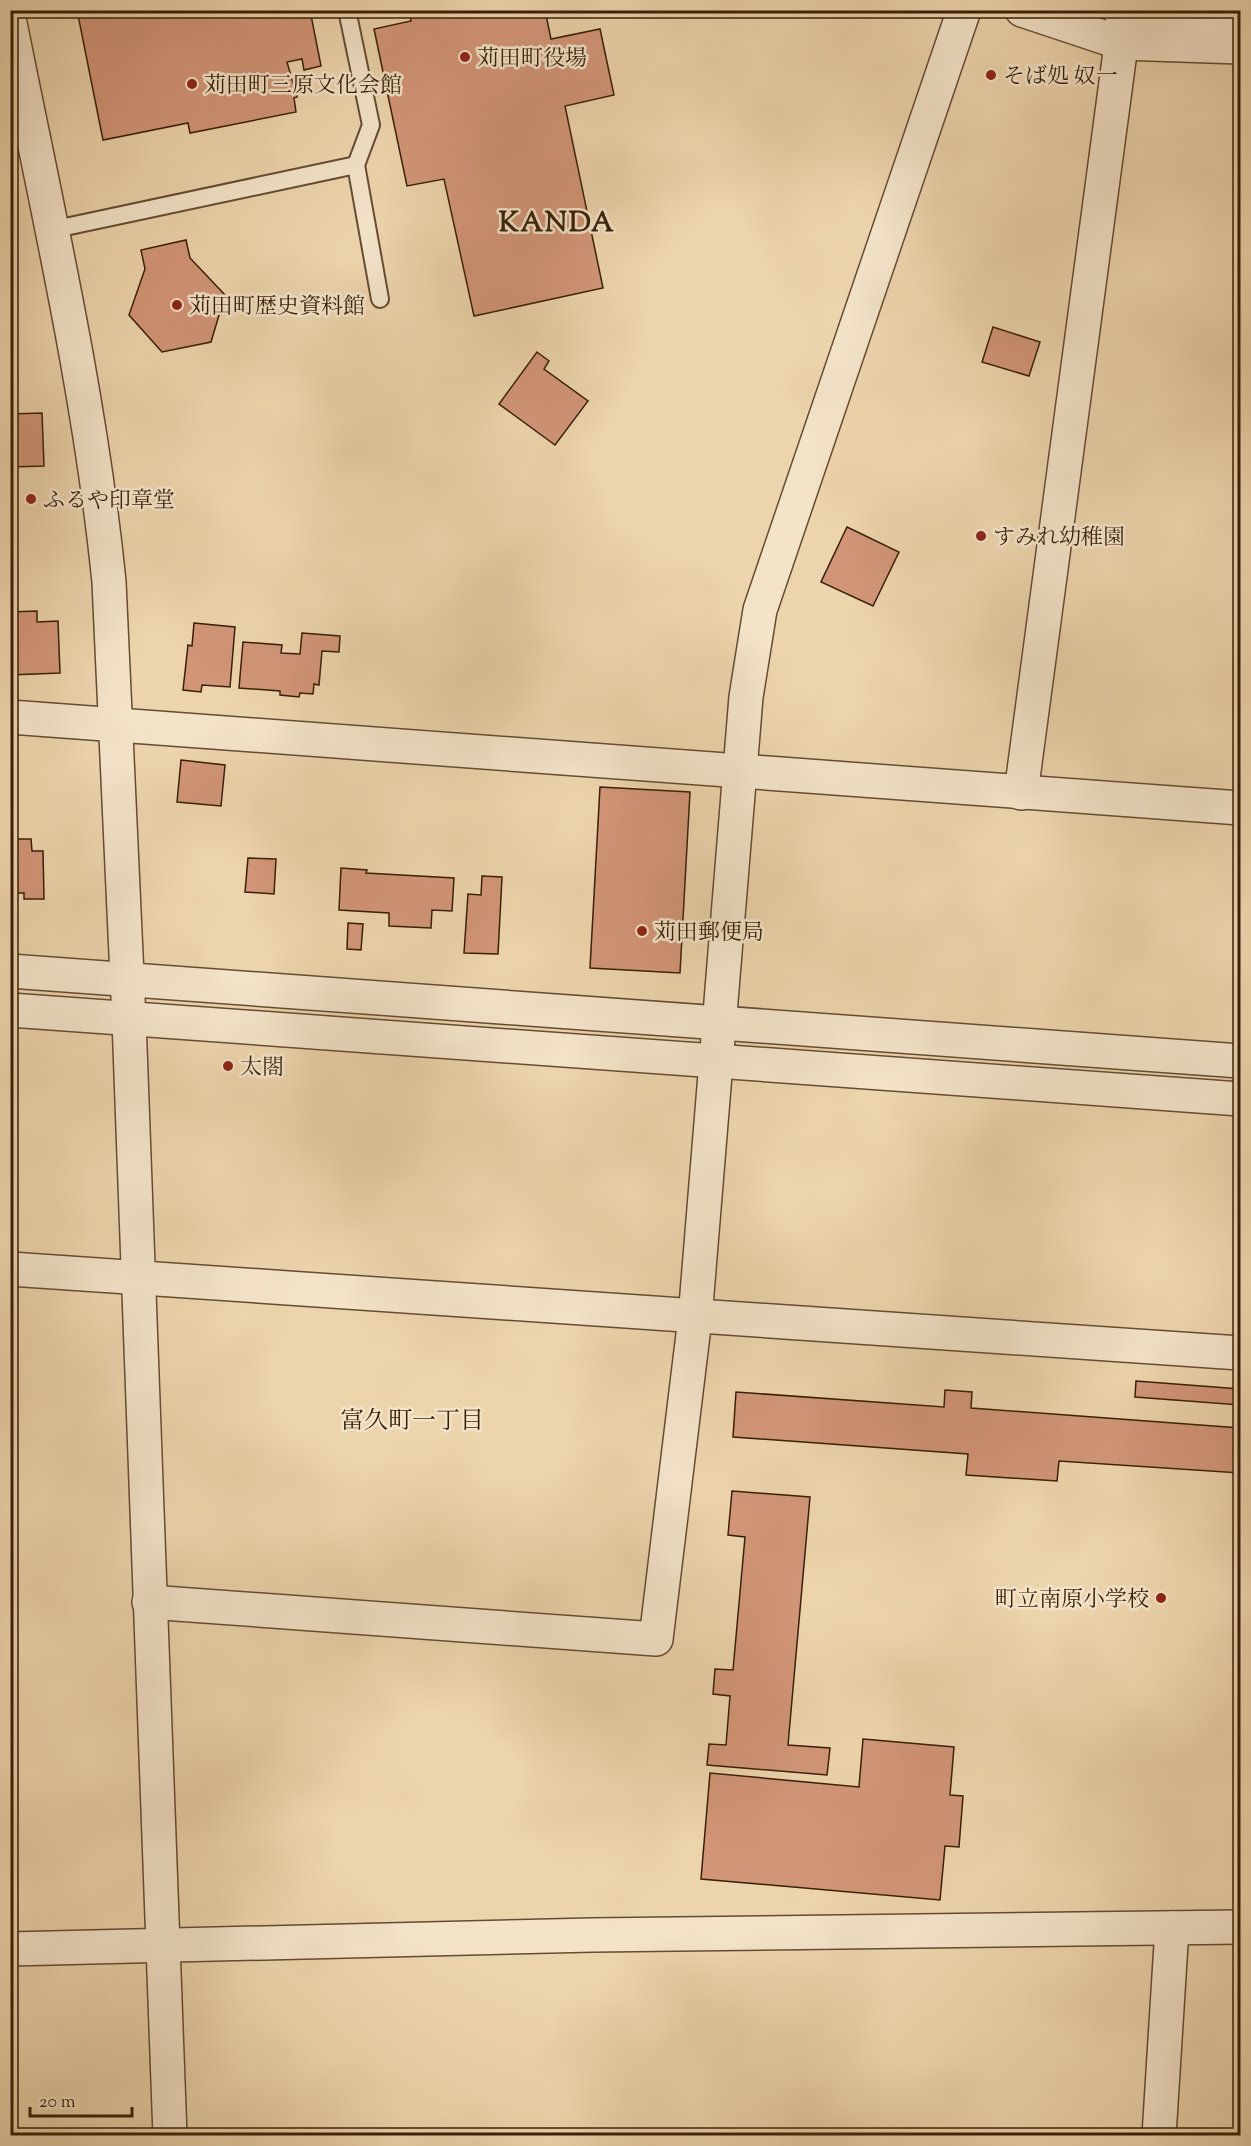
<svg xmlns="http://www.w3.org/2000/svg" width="1251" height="2146" viewBox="0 0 1251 2146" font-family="'Sorts Mill Goudy','Noto Serif JP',serif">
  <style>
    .building { fill: #d29578; stroke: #381f08; stroke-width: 1.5 }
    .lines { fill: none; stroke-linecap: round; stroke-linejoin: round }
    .service-casing { stroke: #654c31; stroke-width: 20 }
    .minor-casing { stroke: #654c31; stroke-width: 36 }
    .tertiary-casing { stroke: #654c31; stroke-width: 36 }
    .service { stroke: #f3e3c9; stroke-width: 16 }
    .minor { stroke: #f3e3c9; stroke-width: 33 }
    .tertiary { stroke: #f3e3c9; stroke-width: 33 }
    .poi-dot { fill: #8f2418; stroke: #f3e3c9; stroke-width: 2 }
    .labels { text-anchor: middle; stroke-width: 5; stroke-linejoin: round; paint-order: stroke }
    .poi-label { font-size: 22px; fill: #381f08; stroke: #f3e3c9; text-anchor: start }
    .neighbourhood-label { font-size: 24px; fill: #381f08; stroke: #f3e3c9 }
    .district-label { font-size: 28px; font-weight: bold; letter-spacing: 1.5px; fill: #381f08; stroke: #f3e3c9 }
  </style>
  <rect width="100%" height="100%" fill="#ecd4ac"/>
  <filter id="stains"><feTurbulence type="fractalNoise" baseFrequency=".00333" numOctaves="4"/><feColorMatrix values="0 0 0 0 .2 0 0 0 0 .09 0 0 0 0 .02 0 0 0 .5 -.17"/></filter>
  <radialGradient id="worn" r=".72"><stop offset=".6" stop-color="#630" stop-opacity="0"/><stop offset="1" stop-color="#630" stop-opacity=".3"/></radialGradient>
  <g class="building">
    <path d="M 101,10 L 277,10 L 277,15 L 310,10 L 321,66 L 304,70 L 302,59 L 287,62 L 297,97 L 294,98 L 296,112 L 190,133 L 188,123 L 103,140 L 78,15 Z"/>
    <path d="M 409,10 L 545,10 L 551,39 L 600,29 L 614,95 L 565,106 L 603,288 L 474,316 L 444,179 L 407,186 L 374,29 L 411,21 Z"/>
    <path d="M 186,240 L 190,258 L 225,295 L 211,342 L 162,352 L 129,315 L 145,269 L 141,250 Z"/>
    <path d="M 993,327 L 1040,342 L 1029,376 L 982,362 Z"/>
    <path d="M 537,352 L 549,361 L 544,369 L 588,401 L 555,445 L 499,404 Z"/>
    <path d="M 42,413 L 44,466 L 10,467 L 10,414 Z"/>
    <path d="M 847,527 L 899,552 L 873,606 L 821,582 Z"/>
    <path d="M 37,611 L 37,622 L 58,621 L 60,673 L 10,675 L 10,612 Z"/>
    <path d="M 194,623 L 235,627 L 230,687 L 202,685 L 201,692 L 183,690 L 188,645 L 192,646 Z"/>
    <path d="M 302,633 L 340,636 L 339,652 L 322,651 L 319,685 L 314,684 L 313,694 L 300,693 L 299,697 L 280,695 L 280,691 L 239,688 L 243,642 L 282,645 L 281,653 L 300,654 Z"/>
    <path d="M 181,760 L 225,765 L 221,806 L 177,802 Z"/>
    <path d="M 600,787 L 690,792 L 680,973 L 590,968 Z"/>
    <path d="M 10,839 L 31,839 L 32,851 L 43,851 L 44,899 L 24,899 L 24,893 L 10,893 Z"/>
    <path d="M 248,858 L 276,859 L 274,894 L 245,892 Z"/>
    <path d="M 341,868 L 367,870 L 366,873 L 454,878 L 452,911 L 432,910 L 431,928 L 389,926 L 389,913 L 339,910 Z"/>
    <path d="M 482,876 L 502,877 L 498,954 L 464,953 L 468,894 L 481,895 Z"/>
    <path d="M 348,923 L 363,924 L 361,950 L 347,949 Z"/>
    <path d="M 1136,1381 L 1240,1389 L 1240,1405 L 1135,1397 Z"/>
    <path d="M 945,1390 L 972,1392 L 971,1408 L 1240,1428 L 1240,1473 L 1059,1461 L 1057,1481 L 966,1475 L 968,1454 L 733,1437 L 736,1392 L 944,1407 Z"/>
    <path d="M 732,1491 L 810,1497 L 788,1745 L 830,1748 L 827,1775 L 707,1765 L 709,1744 L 726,1745 L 730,1696 L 713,1694 L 715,1669 L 733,1670 L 745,1537 L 728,1535 Z"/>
    <path d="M 863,1739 L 954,1747 L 950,1795 L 963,1796 L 959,1847 L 945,1846 L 940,1900 L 701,1879 L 710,1773 L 859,1787 Z"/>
  </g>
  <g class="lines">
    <g class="service-casing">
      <g id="service">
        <path d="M 347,10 L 371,125 L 356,165"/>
        <path d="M 51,230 L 356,165 L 380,299"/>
      </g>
    </g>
    <g class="minor-casing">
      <g id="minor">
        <path d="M 10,717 L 1240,808"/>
        <path d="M 1021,793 L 1125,15"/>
        <path d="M 10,1269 L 1240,1353"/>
        <path d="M 149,1602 L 656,1639 L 695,1318 L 746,697 L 760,610 L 964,10"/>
        <path d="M 10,1949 L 592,1935 L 1240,1927"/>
        <path d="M 1159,2136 L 1172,1928"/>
      </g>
    </g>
    <g class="tertiary-casing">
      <g id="tertiary">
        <path d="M 1022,10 L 1121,43 L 1240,47"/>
        <path d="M 1119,10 L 1240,17"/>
        <path d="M 10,23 C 47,209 90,393 109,582 L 129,1020 L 170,2136"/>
        <path d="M 10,971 L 1240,1061"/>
        <path d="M 10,1010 L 1240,1099"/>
      </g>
    </g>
    <use href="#service" class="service"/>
    <use href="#minor" class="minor"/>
    <use href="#tertiary" class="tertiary"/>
  </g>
  <g class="poi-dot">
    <circle cx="465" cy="57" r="6"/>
    <circle cx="991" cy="75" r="6"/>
    <circle cx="192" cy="84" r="6"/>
    <circle cx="177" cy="305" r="6"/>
    <circle cx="31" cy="499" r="6"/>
    <circle cx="981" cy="536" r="6"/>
    <circle cx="642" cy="931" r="6"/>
    <circle cx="228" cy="1066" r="6"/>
    <circle cx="1161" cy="1598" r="6"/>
  </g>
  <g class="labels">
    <g class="poi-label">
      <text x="477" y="65">苅田町役場</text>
      <text x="1003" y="83">そば処 奴一</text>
      <text x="204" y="92">苅田町三原文化会館</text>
      <text x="189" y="313">苅田町歴史資料館</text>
      <text x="43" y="507">ふるや印章堂</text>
      <text x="993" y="544">すみれ幼稚園</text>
      <text x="654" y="939">苅田郵便局</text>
      <text x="240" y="1074">太閤</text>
      <text x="1149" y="1606" text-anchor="end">町立南原小学校</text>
    </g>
    <g class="neighbourhood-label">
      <text x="412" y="1428">富久町一丁目</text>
    </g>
    <g class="district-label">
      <text x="557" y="231">KANDA</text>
    </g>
  </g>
  <rect width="1251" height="2146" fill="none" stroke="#ecd4ac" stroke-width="36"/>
  <rect x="12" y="12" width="1227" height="2122" fill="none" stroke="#381f08" stroke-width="3"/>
  <rect x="18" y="18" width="1215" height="2110" fill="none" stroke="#381f08" stroke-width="1.5"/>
  <path d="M30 2107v9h102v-9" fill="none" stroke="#381f08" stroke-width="3"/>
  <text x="39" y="2107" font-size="18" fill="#381f08" stroke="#f3e3c9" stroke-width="4.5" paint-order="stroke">20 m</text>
  <rect width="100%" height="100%" filter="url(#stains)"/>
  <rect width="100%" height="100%" fill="url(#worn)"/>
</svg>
